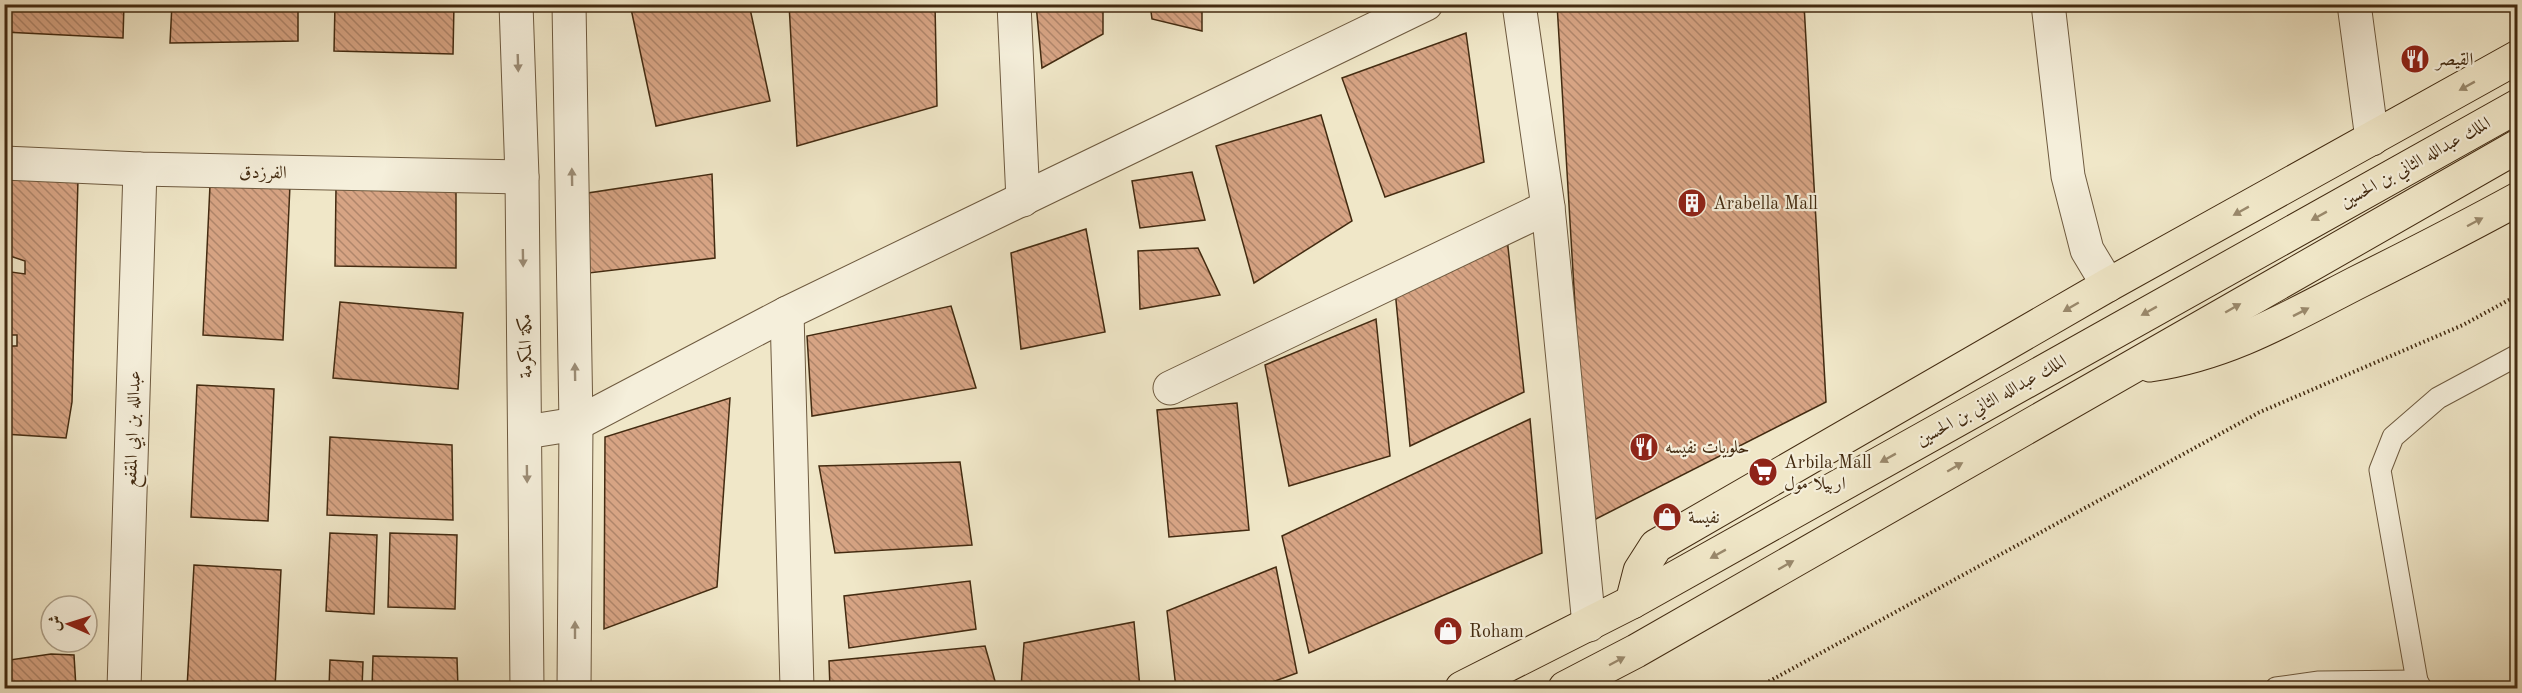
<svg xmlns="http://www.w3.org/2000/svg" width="2522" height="693" viewBox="0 0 2522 693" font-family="'Old Standard TT',Amiri,serif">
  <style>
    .building { fill: url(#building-back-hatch); stroke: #432b11; stroke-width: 1.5 }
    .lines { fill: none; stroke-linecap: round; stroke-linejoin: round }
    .lane-casing { stroke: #6e5a3f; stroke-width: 23 }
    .street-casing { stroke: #6e5a3f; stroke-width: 35 }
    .primary-casing { stroke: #432b11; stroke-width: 35 }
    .path { stroke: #432b11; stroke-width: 4; stroke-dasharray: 1.5 3; stroke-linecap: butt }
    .lane { stroke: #f5efdb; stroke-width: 21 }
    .street { stroke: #f5efdb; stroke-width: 33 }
    .primary { stroke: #f0e7c8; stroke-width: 33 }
    .oneway { fill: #9c8d76 }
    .oneway2 { fill: #9a896c }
    .labels { text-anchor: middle; stroke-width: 4.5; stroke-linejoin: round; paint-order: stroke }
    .poi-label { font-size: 18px; fill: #432b11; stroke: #f5efdb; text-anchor: start }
    .street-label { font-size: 18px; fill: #432b11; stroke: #f5efdb }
  </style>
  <defs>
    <pattern id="building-back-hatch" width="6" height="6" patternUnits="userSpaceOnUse" patternTransform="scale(1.5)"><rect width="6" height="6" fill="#d7a484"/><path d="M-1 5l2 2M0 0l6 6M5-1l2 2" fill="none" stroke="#b0866b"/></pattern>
  </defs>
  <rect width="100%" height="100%" fill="#f0e7c8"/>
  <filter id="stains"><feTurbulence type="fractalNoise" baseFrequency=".00333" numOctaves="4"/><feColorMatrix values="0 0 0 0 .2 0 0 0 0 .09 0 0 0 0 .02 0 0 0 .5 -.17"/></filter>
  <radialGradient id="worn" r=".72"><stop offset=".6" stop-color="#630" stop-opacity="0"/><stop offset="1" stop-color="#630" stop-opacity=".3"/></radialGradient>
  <g class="building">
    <path d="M 4,4 L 124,4 L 123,38 L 4,32 Z"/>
    <path d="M 172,4 L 298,4 L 298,41 L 170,43 Z"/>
    <path d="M 335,4 L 454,4 L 453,54 L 334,51 Z"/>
    <path d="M 630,4 L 749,4 L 770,101 L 656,126 Z"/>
    <path d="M 789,4 L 935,4 L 937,106 L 797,146 Z"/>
    <path d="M 1036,4 L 1103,4 L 1103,34 L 1042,68 Z"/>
    <path d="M 1150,4 L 1202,4 L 1202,31 L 1152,19 Z"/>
    <path d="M 1557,4 L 1804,4 L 1826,402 L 1588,523 Z"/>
    <path d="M 1466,33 L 1484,162 L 1385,197 L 1342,78 Z"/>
    <path d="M 1321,115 L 1352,221 L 1254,283 L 1216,146 Z"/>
    <path d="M 1192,172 L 1205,220 L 1140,228 L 1132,181 Z"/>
    <path d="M 712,174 L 715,258 L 589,273 L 588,193 Z"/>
    <path d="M 78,179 L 72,402 L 66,438 L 4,434 L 4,346 L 17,346 L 17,335 L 4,335 L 4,271 L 25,274 L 25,261 L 4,254 L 4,180 Z"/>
    <path d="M 210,185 L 290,185 L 283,340 L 203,335 Z"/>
    <path d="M 336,187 L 456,188 L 456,268 L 335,266 Z"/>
    <path d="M 1086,229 L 1105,332 L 1021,349 L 1011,253 Z"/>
    <path d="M 1507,238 L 1524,392 L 1410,446 L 1395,290 Z"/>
    <path d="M 1198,248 L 1220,295 L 1140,309 L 1138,251 Z"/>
    <path d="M 340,302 L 463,313 L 458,389 L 333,378 Z"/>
    <path d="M 951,306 L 976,388 L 812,416 L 807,336 Z"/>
    <path d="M 1376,319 L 1390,456 L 1289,486 L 1265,365 Z"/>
    <path d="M 197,385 L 274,389 L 268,521 L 191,517 Z"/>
    <path d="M 730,398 L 717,587 L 604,629 L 605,437 Z"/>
    <path d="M 1237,403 L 1249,530 L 1169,537 L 1157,410 Z"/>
    <path d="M 1530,419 L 1542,553 L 1309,653 L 1282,536 Z"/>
    <path d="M 330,437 L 452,445 L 453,520 L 327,515 Z"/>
    <path d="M 960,462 L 972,545 L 835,553 L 819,466 Z"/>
    <path d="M 330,533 L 377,535 L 374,614 L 326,611 Z"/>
    <path d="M 390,533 L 457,535 L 455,609 L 388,607 Z"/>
    <path d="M 194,565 L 281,570 L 275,688 L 187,688 Z"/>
    <path d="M 1276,567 L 1297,673 L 1256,688 L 1176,688 L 1167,611 Z"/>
    <path d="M 970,581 L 976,629 L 849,648 L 844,596 Z"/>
    <path d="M 1134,622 L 1140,688 L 1021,688 L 1024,643 Z"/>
    <path d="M 985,646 L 997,688 L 830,688 L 829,661 Z"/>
    <path d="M 51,654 L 74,655 L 76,688 L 5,688 L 6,655 L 10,660 Z"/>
    <path d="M 373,656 L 457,658 L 458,688 L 372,688 Z"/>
    <path d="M 330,660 L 363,662 L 362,688 L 329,688 Z"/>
  </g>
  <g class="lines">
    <g class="lane-casing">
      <g id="lane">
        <path d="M 2417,681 L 2380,470 L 2393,437 L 2438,398 L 2518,355"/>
        <path d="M 2276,688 L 2319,682 L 2417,681 L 2421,688"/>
      </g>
    </g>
    <g class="street-casing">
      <g id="street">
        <path d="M 516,4 L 522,177 L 527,688"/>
        <path d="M 569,4 L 576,424 L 574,688"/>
        <path d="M 1014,4 L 1023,200"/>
        <path d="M 1519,4 L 1548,207 L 1589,625"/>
        <path d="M 2048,4 L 2068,176 L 2087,250 L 2108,285"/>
        <path d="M 2354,4 L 2372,139"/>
        <path d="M 4,163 L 140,169 L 522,177"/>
        <path d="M 787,313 L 797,688"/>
        <path d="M 1170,388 L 1548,207"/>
        <path d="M 526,432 L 576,424 L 787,313 L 1426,4"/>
        <path d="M 124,688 L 140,169"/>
      </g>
    </g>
    <g class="primary-casing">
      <g id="primary">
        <path d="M 2150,365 C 2227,354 2288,318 2356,283 C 2410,256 2465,228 2518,199"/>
        <path d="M 1632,602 L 1640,571 L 1656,546 L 2108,285 L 2518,57"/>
        <path d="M 1462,688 L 1632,602 L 2518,106"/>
        <path d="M 1565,688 L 1636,651 L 2518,146"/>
      </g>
    </g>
    <path class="path" d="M 1757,688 L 2260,412 L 2463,325 L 2518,295"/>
    <use href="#lane" class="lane"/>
    <use href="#street" class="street"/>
    <use href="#primary" class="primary"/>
  </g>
  <defs><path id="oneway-solid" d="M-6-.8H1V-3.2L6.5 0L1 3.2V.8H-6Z" transform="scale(1.5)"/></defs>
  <g class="oneway">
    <use href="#oneway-solid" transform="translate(518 63) rotate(88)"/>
    <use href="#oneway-solid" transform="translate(572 177) rotate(-91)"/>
    <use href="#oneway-solid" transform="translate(523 258) rotate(89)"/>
    <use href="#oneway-solid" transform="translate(575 372) rotate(-91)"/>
    <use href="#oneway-solid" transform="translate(527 474) rotate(89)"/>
    <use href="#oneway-solid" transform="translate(575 630) rotate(-90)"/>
  </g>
  <g class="oneway2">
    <use href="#oneway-solid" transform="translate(2467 86) rotate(151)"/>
    <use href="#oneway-solid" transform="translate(2241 211) rotate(151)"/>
    <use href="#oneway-solid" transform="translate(2319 216) rotate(151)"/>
    <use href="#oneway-solid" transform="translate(2475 222) rotate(-28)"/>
    <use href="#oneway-solid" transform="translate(2071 307) rotate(150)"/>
    <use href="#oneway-solid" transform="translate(2233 308) rotate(-30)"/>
    <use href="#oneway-solid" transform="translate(2149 311) rotate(151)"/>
    <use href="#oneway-solid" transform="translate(2301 312) rotate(-27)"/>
    <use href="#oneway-solid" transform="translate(1888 458) rotate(151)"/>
    <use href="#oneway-solid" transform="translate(1955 467) rotate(-30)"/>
    <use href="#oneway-solid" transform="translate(1718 554) rotate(151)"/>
    <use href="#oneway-solid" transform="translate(1786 565) rotate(-30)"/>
    <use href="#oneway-solid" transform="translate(1617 661) rotate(-28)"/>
  </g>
  <defs>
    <g id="restaurant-disc" transform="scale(1.5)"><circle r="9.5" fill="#8f2418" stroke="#f5efdb"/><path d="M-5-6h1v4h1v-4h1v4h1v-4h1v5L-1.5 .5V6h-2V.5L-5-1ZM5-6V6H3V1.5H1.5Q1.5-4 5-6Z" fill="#fff"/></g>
    <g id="building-disc" transform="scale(1.5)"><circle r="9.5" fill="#8f2418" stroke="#f5efdb"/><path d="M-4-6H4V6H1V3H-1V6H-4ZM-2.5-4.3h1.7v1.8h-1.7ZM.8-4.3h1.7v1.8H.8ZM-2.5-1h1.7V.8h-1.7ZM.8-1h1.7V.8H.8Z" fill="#fff"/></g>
    <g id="supermarket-disc" transform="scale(1.5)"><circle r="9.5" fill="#8f2418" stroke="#f5efdb"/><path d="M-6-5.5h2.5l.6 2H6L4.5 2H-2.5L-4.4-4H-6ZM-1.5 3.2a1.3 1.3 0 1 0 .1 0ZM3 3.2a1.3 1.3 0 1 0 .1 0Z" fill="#fff"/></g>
    <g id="shop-disc" transform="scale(1.5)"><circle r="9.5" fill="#8f2418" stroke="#f5efdb"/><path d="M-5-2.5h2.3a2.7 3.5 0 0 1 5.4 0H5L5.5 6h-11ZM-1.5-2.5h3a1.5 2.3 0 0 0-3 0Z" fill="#fff"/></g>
  </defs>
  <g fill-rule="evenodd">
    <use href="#restaurant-disc" x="2415" y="59"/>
    <use href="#building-disc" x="1692" y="203"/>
    <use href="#restaurant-disc" x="1644" y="447"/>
    <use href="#supermarket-disc" x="1763" y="472"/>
    <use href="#shop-disc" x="1667" y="517"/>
    <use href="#shop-disc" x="1448" y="631"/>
  </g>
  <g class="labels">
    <g class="poi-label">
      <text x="2436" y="65">القيصر</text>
      <text x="1713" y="209">Arabella Mall</text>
      <text x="1665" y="453">حلويات نفيسه</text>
      <text x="1784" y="468">Arbila Mall<tspan x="1784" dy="21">اربيلا مول</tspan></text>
      <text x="1688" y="523">نفيسة</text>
      <text x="1469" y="637">Roham</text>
    </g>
    <g class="street-label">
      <text transform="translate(2415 162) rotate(-29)" y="6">الملك عبدالله الثاني بن الحسين</text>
      <text transform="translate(263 172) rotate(1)" y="6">الفرزدق</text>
      <text transform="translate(525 346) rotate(-91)" y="6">مكة المكرمة</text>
      <text transform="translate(1991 400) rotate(-29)" y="6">الملك عبدالله الثاني بن الحسين</text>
      <text transform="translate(132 429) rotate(-88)" y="6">عبدالله بن ابي المقفع</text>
    </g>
  </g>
  <rect width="2522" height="693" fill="none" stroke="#f0e7c8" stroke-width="24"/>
  <rect x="6" y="6" width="2510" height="681" fill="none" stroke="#432b11" stroke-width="3"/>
  <rect x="12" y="12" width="2498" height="669" fill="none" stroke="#432b11" stroke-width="1.5"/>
  <g transform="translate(69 624) rotate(273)"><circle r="28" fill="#f5efdb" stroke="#aea18a" stroke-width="1.5"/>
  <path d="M0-4.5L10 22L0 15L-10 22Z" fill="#8f2418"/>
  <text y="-9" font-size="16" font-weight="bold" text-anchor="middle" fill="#432b11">ش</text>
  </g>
  <rect width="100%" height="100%" filter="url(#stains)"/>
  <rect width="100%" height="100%" fill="url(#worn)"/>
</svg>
